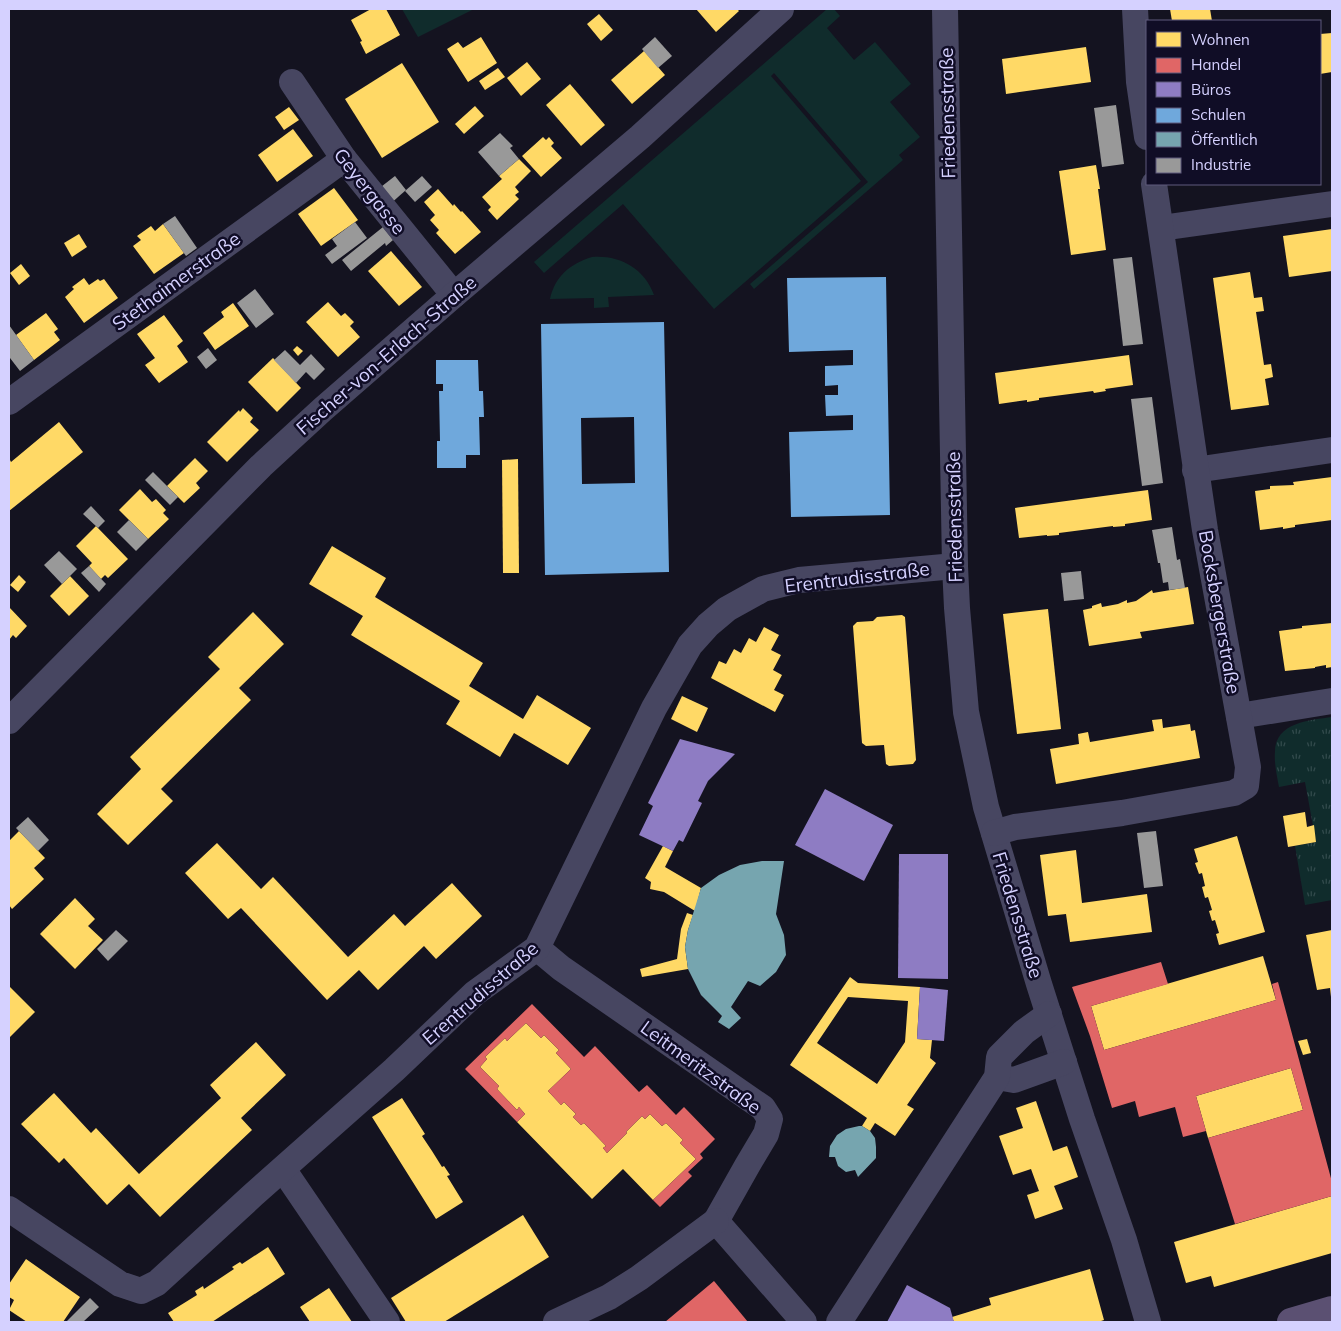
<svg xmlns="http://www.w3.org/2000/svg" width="1341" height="1331" viewBox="0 0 1341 1331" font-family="Mulish,sans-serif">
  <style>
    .grass { fill: #102c2c }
    .park { fill: url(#park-tufts) }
    .homes { fill: #ffd966; fill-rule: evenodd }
    .shops { fill: #e06666 }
    .offices { fill: #8e7cc3 }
    .schools { fill: #6fa8dc; fill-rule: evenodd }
    .public { fill: #76a5af }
    .industry { fill: #999 }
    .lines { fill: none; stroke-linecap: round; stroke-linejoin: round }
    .minor { stroke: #474661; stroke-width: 26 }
    .major { stroke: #5b5072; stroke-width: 28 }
    .labels { text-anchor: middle; stroke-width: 5; stroke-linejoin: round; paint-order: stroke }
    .street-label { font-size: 19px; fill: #d5d1ff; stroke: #100d26 }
  </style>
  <defs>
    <pattern id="park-tufts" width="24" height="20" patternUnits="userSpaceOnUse" patternTransform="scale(1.25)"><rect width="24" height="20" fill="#102c2c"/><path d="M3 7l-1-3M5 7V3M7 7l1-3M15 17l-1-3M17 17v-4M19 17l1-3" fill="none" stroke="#324a4c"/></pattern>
  </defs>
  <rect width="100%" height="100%" fill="#141320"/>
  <g class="grass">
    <path d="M 402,9 L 474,9 L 418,37 Z"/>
    <path d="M 827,9 L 834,9 L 840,16 L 827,28 L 854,60 L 875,42 L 911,84 L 890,102 L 920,137 L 899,155 L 903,160 L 754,289 L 750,284 L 868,182 L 774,73 L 771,76 L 861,181 L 714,309 L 623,204 L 544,273 L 534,262 Z"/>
    <path d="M 592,257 C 620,255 644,268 654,295 L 608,297 L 609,307 L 594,308 L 594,298 L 550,299 C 555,276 570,264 592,257 Z"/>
  </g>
  <path class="park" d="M 1332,717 L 1332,900 L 1305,905 L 1295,846 L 1316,842 L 1305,782 L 1279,787 C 1277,776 1274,763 1275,752 C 1275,722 1311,720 1332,717 Z"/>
  <g class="homes">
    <path d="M 371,9 L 386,9 L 400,35 L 366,54 L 360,42 L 362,41 L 351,20 Z"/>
    <path d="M 696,9 L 737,9 L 739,11 L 716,32 Z"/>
    <path d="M 1170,9 L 1210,9 L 1212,21 L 1172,21 Z"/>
    <path d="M 599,14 L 613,30 L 601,41 L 587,24 Z"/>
    <path d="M 1332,33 L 1332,72 L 1320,74 L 1320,34 Z"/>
    <path d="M 481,37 L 497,63 L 468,82 L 447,49 L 458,42 L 463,48 Z"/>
    <path d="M 1086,47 L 1091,82 L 1006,94 L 1002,59 Z"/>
    <path d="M 644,51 L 665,75 L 632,104 L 611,80 Z"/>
    <path d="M 527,62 L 541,79 L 521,96 L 507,78 Z"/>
    <path d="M 402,63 L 439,122 L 382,158 L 345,99 Z"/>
    <path d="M 498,68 L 505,77 L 485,90 L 479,81 Z"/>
    <path d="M 570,84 L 605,125 L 581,146 L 546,105 Z"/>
    <path d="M 475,106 L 484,116 L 464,134 L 455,124 Z"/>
    <path d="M 289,107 L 299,120 L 284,130 L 275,117 Z"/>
    <path d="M 293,129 L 313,156 L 277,182 L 258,155 Z"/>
    <path d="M 543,137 L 546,140 L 549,137 L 554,143 L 551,146 L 562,158 L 541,177 L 522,156 Z"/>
    <path d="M 519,159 L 531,171 L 515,187 L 519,192 L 515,195 L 519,199 L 497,220 L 488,210 L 491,207 L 482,197 L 502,179 L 499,176 Z"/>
    <path d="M 1096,165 L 1100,189 L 1098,189 L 1106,250 L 1071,255 L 1059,171 Z"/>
    <path d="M 334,188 L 358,220 L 321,246 L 298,214 Z"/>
    <path d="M 438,189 L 453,206 L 454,204 L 461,212 L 462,211 L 481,232 L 455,254 L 436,233 L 439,230 L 430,220 L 435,215 L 424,202 Z"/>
    <path d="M 163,224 L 184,253 L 154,274 L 133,246 L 141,240 L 137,236 L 151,226 L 155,231 Z"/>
    <path d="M 1332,229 L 1332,271 L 1289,277 L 1283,236 Z"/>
    <path d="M 79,234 L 87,247 L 72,257 L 64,243 Z"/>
    <path d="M 391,251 L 422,287 L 399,306 L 368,271 Z"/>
    <path d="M 21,264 L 30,276 L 19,285 L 10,273 Z"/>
    <path d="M 1250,272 L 1254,298 L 1262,297 L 1264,311 L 1256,312 L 1264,365 L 1271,364 L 1273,377 L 1265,379 L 1269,405 L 1231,410 L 1213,278 Z"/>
    <path d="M 84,278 L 89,285 L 98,279 L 100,281 L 104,279 L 118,298 L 84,323 L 65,297 L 74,289 L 72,287 Z"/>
    <path d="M 328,302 L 341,316 L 345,313 L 354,322 L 350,326 L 360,337 L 338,357 L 306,322 Z"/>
    <path d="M 233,303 L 249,326 L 215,350 L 203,333 L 224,317 L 221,312 Z"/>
    <path d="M 46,313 L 58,329 L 54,332 L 60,340 L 34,360 L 16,335 Z"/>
    <path d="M 164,315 L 183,341 L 177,346 L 188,362 L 159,383 L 145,365 L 155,358 L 137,334 Z"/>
    <path d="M 297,346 L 303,351 L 298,356 L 293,350 Z"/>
    <path d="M 1129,355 L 1133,385 L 1105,389 L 1106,391 L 1094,393 L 1093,391 L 1039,398 L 1039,400 L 1027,402 L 1027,400 L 999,404 L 995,373 Z"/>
    <path d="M 273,358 L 301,388 L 277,412 L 248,382 Z"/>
    <path d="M 243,408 L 253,418 L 250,422 L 259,430 L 227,462 L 207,442 L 239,410 L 240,412 Z"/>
    <path d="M 59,422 L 83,452 L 9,511 L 9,458 L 11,462 Z"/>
    <path d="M 195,458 L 208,471 L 196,483 L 200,488 L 184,503 L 167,486 Z"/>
    <path d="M 518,459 L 519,573 L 503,573 L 502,460 Z"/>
    <path d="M 1332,477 L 1332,520 L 1295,525 L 1295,527 L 1283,529 L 1283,527 L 1260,530 L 1255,491 L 1270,489 L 1270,486 L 1294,485 L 1293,482 Z"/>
    <path d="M 140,489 L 152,502 L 156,499 L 166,510 L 163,513 L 169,519 L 148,539 L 119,510 Z"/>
    <path d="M 1148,490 L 1152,520 L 1125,524 L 1125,526 L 1113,527 L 1113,526 L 1059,533 L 1059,535 L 1047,536 L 1047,535 L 1019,538 L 1015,508 Z"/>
    <path d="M 96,526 L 128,559 L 108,578 L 105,575 L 101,579 L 89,566 L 92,563 L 76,546 Z"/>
    <path d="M 332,546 L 386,578 L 375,597 L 483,663 L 469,686 L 523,719 L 537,695 L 591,728 L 568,765 L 514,733 L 500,757 L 446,724 L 460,701 L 351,635 L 363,616 L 309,584 Z"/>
    <path d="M 19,575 L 26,582 L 18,592 L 10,585 Z"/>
    <path d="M 70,576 L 89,596 L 69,616 L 50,596 Z"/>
    <path d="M 1188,587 L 1194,624 L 1140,632 L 1142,638 L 1089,646 L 1083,610 L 1092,608 L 1092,606 L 1101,603 L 1102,607 L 1118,604 L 1127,600 L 1127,603 L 1136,601 L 1152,590 L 1153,593 Z"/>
    <path d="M 9,607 L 27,626 L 16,638 L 13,635 L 9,640 Z"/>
    <path d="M 1048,609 L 1061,729 L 1017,734 L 1003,614 Z"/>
    <path d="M 253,612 L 284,644 L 239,688 L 251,700 L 161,789 L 173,801 L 128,845 L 97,814 L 141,769 L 130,757 L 220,669 L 208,657 Z"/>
    <path d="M 902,615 L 905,617 L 916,760 L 913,764 L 889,766 L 886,764 L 884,745 L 866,746 L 862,743 L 853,626 L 857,622 L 873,621 L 877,617 Z"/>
    <path d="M 1332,623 L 1332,667 L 1326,668 L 1326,665 L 1315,667 L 1315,668 L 1285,671 L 1279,631 L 1302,628 L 1302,626 Z"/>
    <path d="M 764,627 L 779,635 L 771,650 L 781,655 L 773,670 L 782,675 L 774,690 L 784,695 L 775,712 L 711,678 L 719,661 L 726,664 L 734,649 L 741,653 L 749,638 L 756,642 Z"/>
    <path d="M 682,696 L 708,708 L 697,732 L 671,719 Z"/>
    <path d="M 1162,719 L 1163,728 L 1190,724 L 1191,731 L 1195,730 L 1200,758 L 1056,784 L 1050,749 L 1079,744 L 1078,734 L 1088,732 L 1090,742 L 1154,731 L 1152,720 Z"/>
    <path d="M 1305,812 L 1307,827 L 1314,825 L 1316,842 L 1288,847 L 1283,816 Z"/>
    <path d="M 19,831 L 45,858 L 34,868 L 44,879 L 12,909 L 9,905 L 9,841 Z"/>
    <path d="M 1237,836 L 1265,932 L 1219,945 L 1216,934 L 1219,933 L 1215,920 L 1212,921 L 1209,911 L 1212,910 L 1208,897 L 1205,898 L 1202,887 L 1205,886 L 1202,873 L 1199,874 L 1195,863 L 1198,862 L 1194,849 Z"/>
    <path d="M 217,843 L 261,889 L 273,877 L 348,957 L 394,914 L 405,926 L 452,883 L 482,916 L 436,959 L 424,946 L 378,990 L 359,970 L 327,1000 L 241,908 L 228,919 L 185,873 Z"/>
    <path d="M 663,846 L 673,851 L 665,867 L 701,888 L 695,911 L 664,892 L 650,889 L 651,882 L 645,878 Z"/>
    <path d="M 1076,850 L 1082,903 L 1147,894 L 1152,932 L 1070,942 L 1066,914 L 1048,916 L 1040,855 Z"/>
    <path d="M 75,898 L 95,919 L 88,926 L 103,940 L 75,969 L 40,934 Z"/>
    <path d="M 687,913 L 693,915 L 688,930 L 685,947 L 688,969 L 642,977 L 640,969 L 677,959 L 681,929 Z"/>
    <path d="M 1332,930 L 1332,997 L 1331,997 L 1330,988 L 1317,990 L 1306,935 Z"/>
    <path d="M 1263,956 L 1276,1000 L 1104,1050 L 1091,1006 Z"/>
    <path d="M 850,977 L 858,983 L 920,987 L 917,1039 L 932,1040 L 930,1058 L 936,1063 L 907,1105 L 914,1109 L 895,1136 L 875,1123 L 870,1131 L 862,1126 L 867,1118 L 790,1065 ZM 848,997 L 908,1001 L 905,1042 L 877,1084 L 817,1043 Z"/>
    <path d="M 9,986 L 35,1012 L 9,1038 Z"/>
    <path d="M 526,1023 L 541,1038 L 544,1035 L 559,1050 L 556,1053 L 571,1069 L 548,1091 L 561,1105 L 564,1102 L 576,1114 L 573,1117 L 581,1125 L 584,1123 L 606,1146 L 603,1148 L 607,1153 L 627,1133 L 626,1132 L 642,1116 L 645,1119 L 650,1114 L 662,1126 L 666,1123 L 683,1140 L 680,1143 L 696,1159 L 653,1200 L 623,1169 L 592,1199 L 517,1122 L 525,1114 L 519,1107 L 517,1110 L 497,1089 L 499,1086 L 480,1067 L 487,1059 L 485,1057 L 505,1038 L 507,1041 Z"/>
    <path d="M 1307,1039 L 1311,1053 L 1303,1055 L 1298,1041 Z"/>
    <path d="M 256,1042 L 286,1075 L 241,1118 L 252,1130 L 160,1217 L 129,1184 L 107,1205 L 64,1158 L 59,1163 L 21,1124 L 54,1093 L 91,1133 L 96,1128 L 139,1174 L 221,1098 L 210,1085 Z"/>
    <path d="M 1291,1068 L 1303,1110 L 1208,1138 L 1196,1096 Z"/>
    <path d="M 402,1098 L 425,1134 L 422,1136 L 432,1151 L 442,1167 L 444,1166 L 450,1175 L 447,1176 L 463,1202 L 436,1219 L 372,1117 Z"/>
    <path d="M 1036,1101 L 1053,1151 L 1067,1146 L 1078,1177 L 1054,1186 L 1063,1209 L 1035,1219 L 1027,1195 L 1039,1191 L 1031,1169 L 1013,1175 L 999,1136 L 1023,1128 L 1016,1108 Z"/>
    <path d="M 1332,1196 L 1332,1253 L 1214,1287 L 1211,1276 L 1186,1283 L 1174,1242 Z"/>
    <path d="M 523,1215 L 549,1257 L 444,1322 L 406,1322 L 391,1298 Z"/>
    <path d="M 268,1247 L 285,1274 L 212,1322 L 174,1322 L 168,1313 L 197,1295 L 195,1291 L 203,1286 L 204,1289 L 234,1269 L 232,1267 L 240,1262 L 242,1264 Z"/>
    <path d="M 26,1259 L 80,1297 L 63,1322 L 27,1322 L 9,1310 L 14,1300 L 9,1297 L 9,1284 Z"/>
    <path d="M 1090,1269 L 1104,1320 L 1098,1322 L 954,1322 L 952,1317 L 991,1305 L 989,1298 Z"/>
    <path d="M 329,1288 L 352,1322 L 310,1322 L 300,1307 Z"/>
  </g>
  <g class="shops">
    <path d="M 1161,962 L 1168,984 L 1091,1006 L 1104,1050 L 1276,1000 L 1272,984 L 1278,982 L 1332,1182 L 1332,1196 L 1235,1224 L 1208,1138 L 1303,1110 L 1291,1068 L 1196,1096 L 1206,1131 L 1183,1137 L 1175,1107 L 1139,1117 L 1135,1101 L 1112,1108 L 1090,1036 L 1072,987 Z"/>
    <path d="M 532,1004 L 584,1057 L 595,1046 L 639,1092 L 647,1085 L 676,1115 L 684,1107 L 715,1139 L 700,1154 L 703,1158 L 688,1172 L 692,1176 L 660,1207 L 653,1200 L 696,1159 L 680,1143 L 683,1140 L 666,1123 L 662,1126 L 650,1114 L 645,1119 L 642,1116 L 626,1132 L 627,1133 L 607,1153 L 603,1148 L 606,1146 L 584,1123 L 581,1125 L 573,1117 L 576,1114 L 564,1102 L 561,1105 L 548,1091 L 571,1069 L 556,1053 L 559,1050 L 544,1035 L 541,1038 L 526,1023 L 507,1041 L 505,1038 L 485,1057 L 487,1059 L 480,1067 L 499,1086 L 497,1089 L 517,1110 L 519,1107 L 525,1114 L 517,1122 L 465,1069 Z"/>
    <path d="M 714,1281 L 748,1322 L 665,1322 Z"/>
  </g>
  <g class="offices">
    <path d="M 680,739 L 735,754 L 708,781 L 698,801 L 702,803 L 683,842 L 679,840 L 673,851 L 639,835 L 653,806 L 648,803 Z"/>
    <path d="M 825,789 L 893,825 L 864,881 L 795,845 Z"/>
    <path d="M 899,854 L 948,854 L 948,979 L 898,978 Z"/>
    <path d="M 920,987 L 948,990 L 944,1041 L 917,1039 Z"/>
    <path d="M 907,1285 L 950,1308 L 954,1322 L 887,1322 Z"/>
  </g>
  <g class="schools">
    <path d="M 886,277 L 890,515 L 791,517 L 789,432 L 853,430 L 853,415 L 826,416 L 825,395 L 838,395 L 838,385 L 825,386 L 825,366 L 853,365 L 853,350 L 789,352 L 787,278 Z"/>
    <path d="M 664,322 L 669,572 L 545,575 L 541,324 ZM 634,417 L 635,483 L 582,484 L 581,418 Z"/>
    <path d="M 436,360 L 478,360 L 479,391 L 483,391 L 484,417 L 479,417 L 480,455 L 466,455 L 466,468 L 437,468 L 437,441 L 440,441 L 439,391 L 443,391 L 443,384 L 436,384 Z"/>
  </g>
  <g class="public">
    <path d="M 762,861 L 784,861 L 776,914 L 784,935 L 786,955 L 776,972 L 760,986 L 748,981 L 731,1007 L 741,1018 L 729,1029 L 718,1022 L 722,1016 L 701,995 L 688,969 L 685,947 L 688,930 L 701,888 L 719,875 L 740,865 Z"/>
    <path d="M 859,1126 L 862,1126 L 870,1131 L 875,1138 L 876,1147 L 876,1158 L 858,1177 L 855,1170 L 846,1172 L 838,1166 L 835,1157 L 829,1157 L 830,1146 L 837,1135 L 846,1129 Z"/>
  </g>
  <g class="industry">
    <path d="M 655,37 L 672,56 L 658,68 L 642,49 Z"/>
    <path d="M 1116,105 L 1124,164 L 1102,167 L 1094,108 Z"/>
    <path d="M 500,133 L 513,146 L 510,148 L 519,159 L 499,176 L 478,152 Z"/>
    <path d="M 395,176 L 406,190 L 389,205 L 377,190 Z"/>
    <path d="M 422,176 L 432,187 L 415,202 L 405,191 Z"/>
    <path d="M 175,216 L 197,248 L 186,256 L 163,224 Z"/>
    <path d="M 355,222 L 367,238 L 332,264 L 325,255 L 337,246 L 332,239 Z"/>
    <path d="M 383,227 L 393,240 L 386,246 L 385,243 L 351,271 L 342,260 Z"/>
    <path d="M 1132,257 L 1143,344 L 1123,346 L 1113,259 Z"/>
    <path d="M 255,289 L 274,314 L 256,328 L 237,303 Z"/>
    <path d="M 9,325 L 34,360 L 20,371 L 10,358 L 9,359 Z"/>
    <path d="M 208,348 L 217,360 L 206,369 L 197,357 Z"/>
    <path d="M 285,350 L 300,365 L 311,354 L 325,369 L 314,380 L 306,372 L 296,383 L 274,360 Z"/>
    <path d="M 1152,397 L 1163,483 L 1142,486 L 1131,399 Z"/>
    <path d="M 153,472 L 178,497 L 170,505 L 145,480 Z"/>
    <path d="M 91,506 L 105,521 L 98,528 L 83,514 Z"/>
    <path d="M 129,520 L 148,539 L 136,551 L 117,532 Z"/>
    <path d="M 1172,527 L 1177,560 L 1180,559 L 1185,588 L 1169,590 L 1168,582 L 1163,583 L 1160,563 L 1158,563 L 1152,530 Z"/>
    <path d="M 59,551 L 77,569 L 62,584 L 44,565 Z"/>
    <path d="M 89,566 L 106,584 L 99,592 L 81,573 Z"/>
    <path d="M 1081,571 L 1084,599 L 1064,601 L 1061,573 Z"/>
    <path d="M 28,817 L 49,840 L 38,851 L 16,828 Z"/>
    <path d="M 1156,831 L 1163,886 L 1144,888 L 1137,833 Z"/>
    <path d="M 116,930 L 128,941 L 108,961 L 97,949 Z"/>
    <path d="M 90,1298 L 99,1307 L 83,1322 L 66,1322 Z"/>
  </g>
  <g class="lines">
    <g class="minor">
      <path d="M 945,9 L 955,566 L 957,608 L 966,712 L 986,807 L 1039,984 L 1082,1119 L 1124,1240 L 1148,1322"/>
      <path d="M 1135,9 L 1139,82 L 1147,137"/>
      <path d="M 292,82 L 344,159 L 454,295"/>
      <path d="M 1161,228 L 1332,204"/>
      <path d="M 9,402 L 344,159"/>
      <path d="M 1195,470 L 1332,450"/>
      <path d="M 1239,716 L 1332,701"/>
      <path d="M 9,721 L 261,466 L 323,409 L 454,295 L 640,137 L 781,9"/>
      <path d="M 994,833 L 1015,827 L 1122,813 L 1234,793 L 1246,786 L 1248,767 L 1205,530 L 1154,184"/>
      <path d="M 537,948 L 561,968 L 763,1108 L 770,1119 L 766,1134 L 747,1166 L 716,1221 L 804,1322"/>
      <path d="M 997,1077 L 1014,1080 L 1064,1062"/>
      <path d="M 283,1169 L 387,1322"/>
      <path d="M 9,1209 L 120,1284 L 141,1291 L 157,1283 L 253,1195 L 394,1070 L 475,993 L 537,948 L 654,708 L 690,645 L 708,625 L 727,609 L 763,589 L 799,580 L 955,566"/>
      <path d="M 556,1322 L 609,1297 L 639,1278 L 716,1221"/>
      <path d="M 839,1322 L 997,1077 L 999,1057 L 1024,1032 L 1049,1014"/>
    </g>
    <path class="major" d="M 1291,1322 L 1332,1310"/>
  </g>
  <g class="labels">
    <g class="street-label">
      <text transform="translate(947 113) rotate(-91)" y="7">Friedensstraße</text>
      <text transform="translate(370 191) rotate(52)" y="7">Geyergasse</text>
      <text transform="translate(176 281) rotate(-36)" y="7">Stethaimerstraße</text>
      <text transform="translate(386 355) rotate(-41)" y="7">Fischer-von-Erlach-Straße</text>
      <text transform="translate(954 517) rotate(-91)" y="7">Friedensstraße</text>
      <text transform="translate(857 577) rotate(-7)" y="7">Erentrudisstraße</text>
      <text transform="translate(1220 612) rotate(80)" y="7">Bocksbergerstraße</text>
      <text transform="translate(1018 915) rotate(73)" y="7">Friedensstraße</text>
      <text transform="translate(480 993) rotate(-41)" y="7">Erentrudisstraße</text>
      <text transform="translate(701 1067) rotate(36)" y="7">Leitmeritzstraße</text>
    </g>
  </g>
  <rect width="1341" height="1331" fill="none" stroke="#d5d1ff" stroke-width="20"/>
  <rect x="1146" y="20" width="175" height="165" fill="#100d26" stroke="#5f5b7d"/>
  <rect x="1156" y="32" width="25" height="15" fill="#ffd966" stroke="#5f5b7d"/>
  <text x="1191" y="45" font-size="15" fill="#d5d1ff">Wohnen</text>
  <rect x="1156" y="58" width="25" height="15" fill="#e06666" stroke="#5f5b7d"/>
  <text x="1191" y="70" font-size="15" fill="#d5d1ff">Handel</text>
  <rect x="1156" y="82" width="25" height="15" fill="#8e7cc3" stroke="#5f5b7d"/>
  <text x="1191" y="95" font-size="15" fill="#d5d1ff">Büros</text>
  <rect x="1156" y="108" width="25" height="15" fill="#6fa8dc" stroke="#5f5b7d"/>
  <text x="1191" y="120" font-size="15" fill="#d5d1ff">Schulen</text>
  <rect x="1156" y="132" width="25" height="15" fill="#76a5af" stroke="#5f5b7d"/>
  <text x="1191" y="145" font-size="15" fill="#d5d1ff">Öffentlich</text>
  <rect x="1156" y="158" width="25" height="15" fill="#999999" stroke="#5f5b7d"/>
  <text x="1191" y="170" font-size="15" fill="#d5d1ff">Industrie</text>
</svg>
